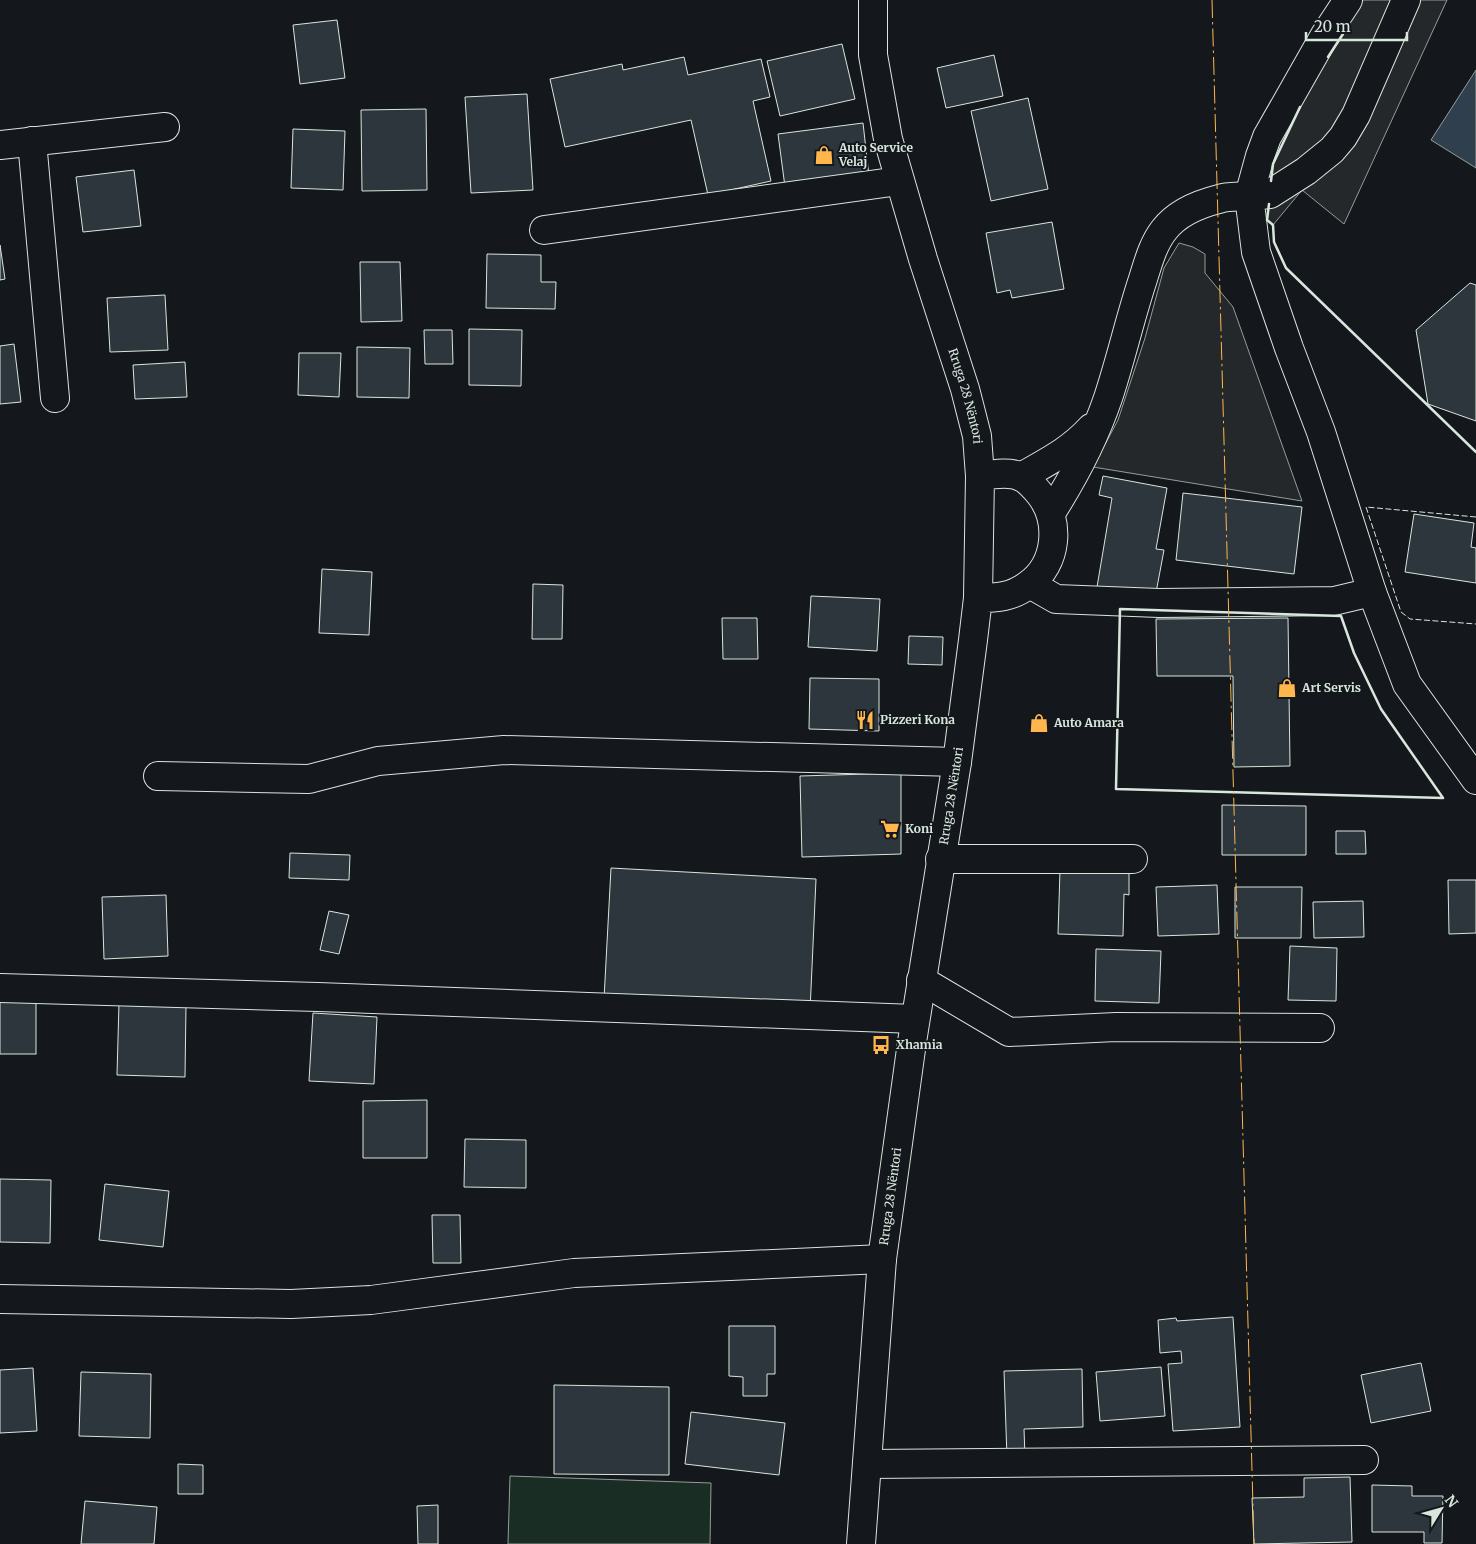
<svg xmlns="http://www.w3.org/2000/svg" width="1476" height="1544" viewBox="0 0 1476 1544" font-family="Merriweather,serif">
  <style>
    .green { fill: #1a2d24; stroke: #939e99 }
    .parking { fill: #24282b; stroke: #939e99 }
    .water { fill: #2f3f4d; stroke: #939e99 }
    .building { fill: #2c363c; stroke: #d8e6dc }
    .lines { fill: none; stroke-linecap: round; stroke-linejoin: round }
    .minor-casing { stroke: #d8e6dc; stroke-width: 30 }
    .major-casing { stroke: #d8e6dc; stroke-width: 30 }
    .minor { stroke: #14181c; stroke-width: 28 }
    .major { stroke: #14181c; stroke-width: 28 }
    .fence { stroke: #d8e6dc; stroke-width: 1; stroke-dasharray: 6 2.5; stroke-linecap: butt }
    .wall { stroke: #d8e6dc; stroke-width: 2.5 }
    .power { stroke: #ffb74d; stroke-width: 1; stroke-dasharray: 18 4 2.5 4; stroke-linecap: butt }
    .labels { text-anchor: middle; stroke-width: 4; stroke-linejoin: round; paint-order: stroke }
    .poi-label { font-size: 12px; font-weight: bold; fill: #d8e6dc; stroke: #14181c; text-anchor: start }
    .street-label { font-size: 12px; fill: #d8e6dc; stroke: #14181c }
  </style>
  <rect width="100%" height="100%" fill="#14181c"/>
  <path class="green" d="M 510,1476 L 711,1483 L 710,1544 L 508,1544 Z"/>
  <g class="parking">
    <path d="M 1363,0 L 1447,0 L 1344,224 L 1302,190 L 1273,225 L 1267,220 L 1273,164 L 1303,100 Z"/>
    <path d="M 1179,243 L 1193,247 L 1205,254 L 1205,273 L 1233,307 L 1302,501 L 1093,467 L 1118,420 L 1145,338 L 1164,268 Z"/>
  </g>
  <path class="water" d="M 1476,70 L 1476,168 L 1431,140 Z"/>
  <g class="building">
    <path d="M 337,20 L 345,78 L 300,84 L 293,25 Z"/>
    <path d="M 842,44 L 855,99 L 780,116 L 767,61 Z"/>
    <path d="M 994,55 L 1003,96 L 946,108 L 937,68 Z"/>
    <path d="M 684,57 L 688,75 L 761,59 L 770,97 L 753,101 L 771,181 L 708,195 L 691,120 L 565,147 L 550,79 L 622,64 L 623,70 Z"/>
    <path d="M 527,94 L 533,190 L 471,193 L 465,97 Z"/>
    <path d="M 1028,98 L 1048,189 L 991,201 L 971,111 Z"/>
    <path d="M 426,109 L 427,190 L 362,191 L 361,110 Z"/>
    <path d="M 863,123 L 869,176 L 785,187 L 778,134 Z"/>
    <path d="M 293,129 L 345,131 L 343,190 L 291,188 Z"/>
    <path d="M 134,170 L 141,226 L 83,232 L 76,177 Z"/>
    <path d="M 1052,222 L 1064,289 L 1012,298 L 1010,290 L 997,293 L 986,233 Z"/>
    <path d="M 0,245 L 5,279 L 0,280 Z"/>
    <path d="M 487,254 L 541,255 L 541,282 L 556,282 L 555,309 L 486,308 Z"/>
    <path d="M 360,262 L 400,262 L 402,321 L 361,322 Z"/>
    <path d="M 1470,283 L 1476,285 L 1476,421 L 1428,404 L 1416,330 Z"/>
    <path d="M 165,295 L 168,350 L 110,352 L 107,298 Z"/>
    <path d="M 469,329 L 522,330 L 521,386 L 469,385 Z"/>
    <path d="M 424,330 L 452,330 L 453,364 L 425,364 Z"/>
    <path d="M 14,344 L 21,402 L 0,404 L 0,346 Z"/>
    <path d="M 357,347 L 410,348 L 409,398 L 357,397 Z"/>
    <path d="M 299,353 L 341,353 L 339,397 L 298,395 Z"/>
    <path d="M 185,362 L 187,397 L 135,399 L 133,365 Z"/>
    <path d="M 1103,476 L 1167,488 L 1156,549 L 1164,550 L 1155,598 L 1097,587 L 1112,498 L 1099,495 Z"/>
    <path d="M 1183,493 L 1302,507 L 1294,574 L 1176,560 Z"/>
    <path d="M 1414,514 L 1474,523 L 1471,547 L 1476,548 L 1476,583 L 1405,572 Z"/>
    <path d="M 322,569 L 372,572 L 369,635 L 319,633 Z"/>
    <path d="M 533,584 L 563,585 L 562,639 L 532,639 Z"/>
    <path d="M 811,596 L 880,599 L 877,651 L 808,647 Z"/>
    <path d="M 722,618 L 757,618 L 758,659 L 723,659 Z"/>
    <path d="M 1288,618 L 1290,766 L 1234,767 L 1233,676 L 1157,676 L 1156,619 Z"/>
    <path d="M 909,636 L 943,637 L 942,665 L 908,664 Z"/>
    <path d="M 810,678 L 879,679 L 879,731 L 809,729 Z"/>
    <path d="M 901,773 L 901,854 L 802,857 L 800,776 Z"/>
    <path d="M 1222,805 L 1306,806 L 1306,855 L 1222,855 Z"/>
    <path d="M 1336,831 L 1365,831 L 1366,854 L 1336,854 Z"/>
    <path d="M 290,853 L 350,855 L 349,880 L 289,878 Z"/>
    <path d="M 611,868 L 816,879 L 810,1011 L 604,999 Z"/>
    <path d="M 1060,870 L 1129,873 L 1129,895 L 1124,894 L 1123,936 L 1058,934 Z"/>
    <path d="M 1448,880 L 1476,880 L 1476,933 L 1449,934 Z"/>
    <path d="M 1217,885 L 1219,934 L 1158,936 L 1156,887 Z"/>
    <path d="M 1235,887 L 1302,887 L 1301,938 L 1235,938 Z"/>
    <path d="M 166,895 L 168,956 L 104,959 L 102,897 Z"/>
    <path d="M 1363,901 L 1364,937 L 1314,938 L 1313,902 Z"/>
    <path d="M 329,911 L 349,915 L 339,954 L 320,950 Z"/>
    <path d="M 1290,946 L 1337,948 L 1336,1001 L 1288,1000 Z"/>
    <path d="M 1096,949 L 1161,951 L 1159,1003 L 1095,1001 Z"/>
    <rect x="0" y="994" width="36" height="60"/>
    <path d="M 119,1003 L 186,1005 L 185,1077 L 117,1075 Z"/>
    <path d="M 313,1013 L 377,1017 L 374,1084 L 309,1081 Z"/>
    <path d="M 427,1100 L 427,1158 L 363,1158 L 363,1101 Z"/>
    <path d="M 465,1139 L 526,1140 L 526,1188 L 464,1187 Z"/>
    <path d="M 0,1179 L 51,1180 L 50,1243 L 0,1242 Z"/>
    <path d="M 105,1184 L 169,1191 L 163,1247 L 99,1240 Z"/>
    <path d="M 432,1215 L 460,1215 L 461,1263 L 433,1263 Z"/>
    <path d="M 1233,1317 L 1240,1427 L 1173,1431 L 1168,1364 L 1182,1363 L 1181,1351 L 1160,1353 L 1158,1320 L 1176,1318 L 1177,1321 Z"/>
    <path d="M 729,1326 L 775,1326 L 775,1374 L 767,1374 L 767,1396 L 743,1396 L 743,1377 L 729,1376 Z"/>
    <path d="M 1421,1363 L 1431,1411 L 1371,1423 L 1361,1375 Z"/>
    <path d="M 1161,1367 L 1165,1416 L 1100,1421 L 1096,1372 Z"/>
    <path d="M 33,1368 L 37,1431 L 0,1433 L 0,1370 Z"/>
    <path d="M 1082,1369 L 1083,1427 L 1024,1429 L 1025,1457 L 1007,1458 L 1004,1371 Z"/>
    <path d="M 81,1372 L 151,1374 L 150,1438 L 79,1436 Z"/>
    <path d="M 554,1385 L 669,1387 L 669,1475 L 554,1474 Z"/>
    <path d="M 691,1412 L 785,1423 L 779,1475 L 685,1464 Z"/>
    <path d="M 178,1464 L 203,1465 L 203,1494 L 178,1494 Z"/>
    <path d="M 1350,1477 L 1352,1542 L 1254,1544 L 1252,1498 L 1304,1497 L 1304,1478 Z"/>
    <path d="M 1372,1485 L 1412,1486 L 1412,1496 L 1443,1496 L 1442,1543 L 1424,1543 L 1424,1532 L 1372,1532 Z"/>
    <path d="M 85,1501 L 157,1507 L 154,1544 L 81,1544 Z"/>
    <path d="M 438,1505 L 438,1544 L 418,1544 L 417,1506 Z"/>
  </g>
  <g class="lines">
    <g class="minor-casing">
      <g id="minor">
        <path id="s1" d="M 873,0 L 873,55 L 888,139 L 923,259 L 965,389 L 977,436 L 980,476"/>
        <path d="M 32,141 L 55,398"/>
        <path d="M 0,145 L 165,127"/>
        <path d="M 1249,196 L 1270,194 L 1306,171 L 1332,150 L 1343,137 L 1356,115 L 1406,0"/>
        <path d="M 544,230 L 899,181"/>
        <path d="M 1030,584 L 1056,599 L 1159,603 L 1334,601 L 1372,592"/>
        <path d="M 158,776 L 309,779 L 378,761 L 504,750 L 957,762"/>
        <path d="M 940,859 L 1133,859"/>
        <path d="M 921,980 L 1009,1032 L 1116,1027 L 1320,1028"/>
        <path d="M 0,988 L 318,997 L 915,1019"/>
        <path d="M 0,1299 L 291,1304 L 371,1300 L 574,1273 L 882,1259"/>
        <path d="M 867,1464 L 1364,1460"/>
      </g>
    </g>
    <g class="major-casing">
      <g id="major">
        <path d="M 1348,0 L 1325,35 L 1267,137 L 1260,156 L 1249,196 L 1256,252 L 1289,348 L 1321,432 L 1372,592 L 1407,684 L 1476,780"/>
        <path d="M 1021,477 C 1047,462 1070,451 1091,428"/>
        <path d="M 1051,513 C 1074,477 1094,439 1108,398 C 1121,359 1130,318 1143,279 C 1148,263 1153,244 1164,230 C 1177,213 1199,204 1219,199 C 1228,196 1239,197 1249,196"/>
        <path id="s2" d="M 861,1544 L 882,1259 L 912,1042 L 957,762 L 973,640 L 978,598 L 980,476 C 993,474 1010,471 1022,477 C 1029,481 1034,487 1039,493 C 1061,520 1058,564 1028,585 C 1012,597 997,598 978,598"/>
      </g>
    </g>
    <use href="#minor" class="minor"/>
    <use href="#major" class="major"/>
    <path class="fence" d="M 1476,517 L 1366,507 L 1401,612 L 1410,619 L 1476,624"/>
    <g class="wall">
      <path d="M 1328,57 L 1343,34"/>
      <path d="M 1271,181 L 1273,164 L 1300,107"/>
      <path d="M 1269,204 L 1267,220 L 1273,225 L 1274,242 L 1286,268 L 1476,452"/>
      <path d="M 1120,609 L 1341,616 L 1354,653 L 1381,709 L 1443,798 L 1116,789 Z"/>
    </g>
    <path class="power" d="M 1212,0 L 1254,1544"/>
  </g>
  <defs>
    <g id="shop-bare" transform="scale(1.5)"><path d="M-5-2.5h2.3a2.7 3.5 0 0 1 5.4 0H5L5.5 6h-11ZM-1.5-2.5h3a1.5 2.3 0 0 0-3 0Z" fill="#ffb74d" stroke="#14181c" stroke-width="2.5" paint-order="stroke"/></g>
    <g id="restaurant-bare" transform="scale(1.5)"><path d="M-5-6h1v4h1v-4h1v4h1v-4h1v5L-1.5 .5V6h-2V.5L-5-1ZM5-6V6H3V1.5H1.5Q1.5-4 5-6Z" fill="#ffb74d" stroke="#14181c" stroke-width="2.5" paint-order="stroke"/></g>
    <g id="supermarket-bare" transform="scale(1.5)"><path d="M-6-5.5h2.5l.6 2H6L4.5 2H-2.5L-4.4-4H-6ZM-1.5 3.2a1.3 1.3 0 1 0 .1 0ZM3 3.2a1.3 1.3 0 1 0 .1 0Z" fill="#ffb74d" stroke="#14181c" stroke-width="2.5" paint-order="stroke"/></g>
    <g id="bus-bare" transform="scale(1.5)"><path d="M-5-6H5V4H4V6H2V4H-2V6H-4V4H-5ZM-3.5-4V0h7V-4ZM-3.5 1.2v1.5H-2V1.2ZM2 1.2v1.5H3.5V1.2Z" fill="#ffb74d" stroke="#14181c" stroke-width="2.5" paint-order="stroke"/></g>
  </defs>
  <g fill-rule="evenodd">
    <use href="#shop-bare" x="824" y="155"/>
    <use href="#shop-bare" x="1287" y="688"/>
    <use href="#restaurant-bare" x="865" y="720"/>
    <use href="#shop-bare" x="1039" y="723"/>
    <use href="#supermarket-bare" x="890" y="829"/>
    <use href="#bus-bare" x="881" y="1045"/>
  </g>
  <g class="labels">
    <g class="poi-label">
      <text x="839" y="152">Auto Service<tspan x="839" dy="14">Velaj</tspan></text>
      <text x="1302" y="692">Art Servis</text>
      <text x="880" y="724">Pizzeri Kona</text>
      <text x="1054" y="727">Auto Amara</text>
      <text x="905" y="833">Koni</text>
      <text x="896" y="1049">Xhamia</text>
    </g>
    <g class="street-label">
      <text dy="4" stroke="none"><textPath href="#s1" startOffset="409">Rruga 28 Nëntori</textPath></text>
      <text dy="4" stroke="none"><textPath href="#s2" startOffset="754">Rruga 28 Nëntori</textPath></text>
      <text dy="4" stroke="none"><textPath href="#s2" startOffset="349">Rruga 28 Nëntori</textPath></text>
    </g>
  </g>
  <g transform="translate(1441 1509) rotate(53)" stroke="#14181c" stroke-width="4" paint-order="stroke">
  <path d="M0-4L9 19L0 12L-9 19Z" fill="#d8e6dc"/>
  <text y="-8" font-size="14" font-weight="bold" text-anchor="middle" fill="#d8e6dc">N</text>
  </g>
  <path d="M1306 32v8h101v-8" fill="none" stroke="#d8e6dc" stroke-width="2.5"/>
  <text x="1314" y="32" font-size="15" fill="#d8e6dc" stroke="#14181c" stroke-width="4" paint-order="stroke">20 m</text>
</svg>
